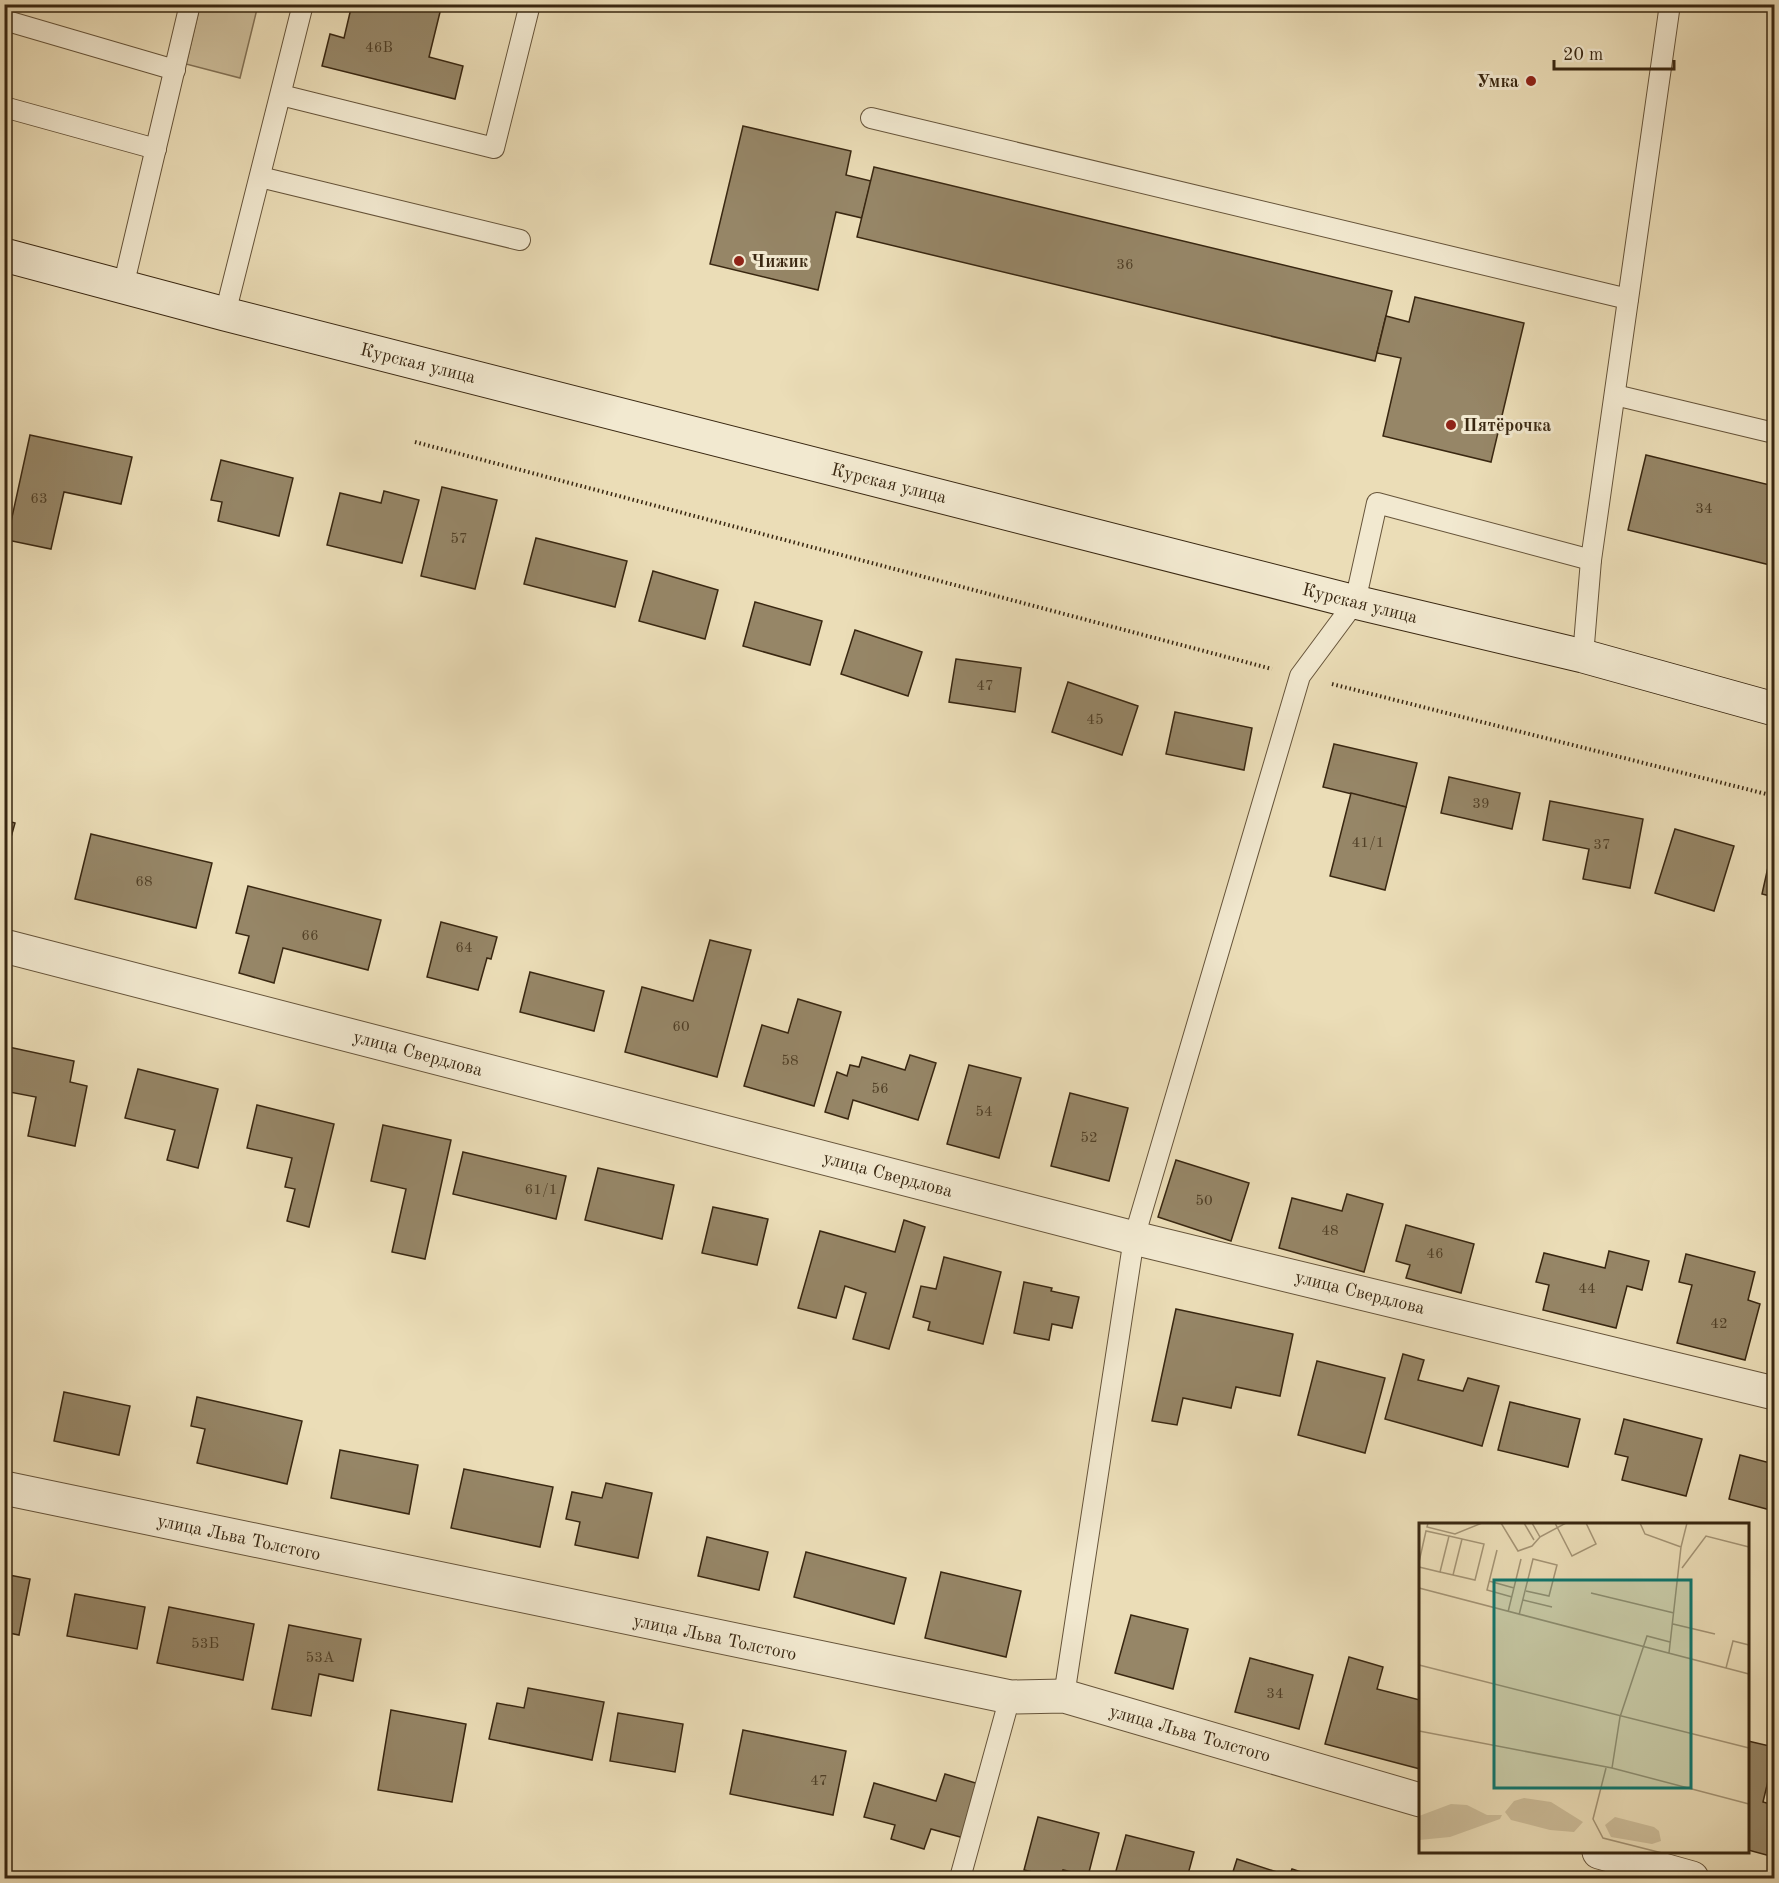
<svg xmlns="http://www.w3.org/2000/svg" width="1779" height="1883" viewBox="0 0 1779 1883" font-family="'Old Standard TT',serif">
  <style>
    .green { fill: #cdbe9b; stroke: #837256; stroke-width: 1.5 }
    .building { fill: #968667; stroke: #392711; stroke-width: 1.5 }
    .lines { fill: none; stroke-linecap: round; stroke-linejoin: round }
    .lane-casing { stroke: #66543a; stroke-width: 22 }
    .street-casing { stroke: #66543a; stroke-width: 35 }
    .secondary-casing { stroke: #392711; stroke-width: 35 }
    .path { stroke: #392711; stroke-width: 4; stroke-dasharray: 1.5 3; stroke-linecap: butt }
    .lane { stroke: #f2e9d0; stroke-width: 20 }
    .street { stroke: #f2e9d0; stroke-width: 33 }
    .secondary { stroke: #f2e9d0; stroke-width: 33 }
    .poi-dot { fill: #8f2418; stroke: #f2e9d0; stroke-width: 2 }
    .labels { text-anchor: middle; stroke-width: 6; stroke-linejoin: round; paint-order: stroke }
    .number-label { font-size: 15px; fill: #503f26 }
    .poi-label { font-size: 18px; font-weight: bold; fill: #392711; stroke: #f2e9d0; text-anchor: start }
    .street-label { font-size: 18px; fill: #392711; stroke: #f2e9d0 }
    .inset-road { fill: none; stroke: #a49475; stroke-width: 1.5 }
    .view { fill: #0f766e; fill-opacity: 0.15; stroke: #0f766e; stroke-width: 3 }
    .inset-edge { fill: none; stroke: #392711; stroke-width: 3 }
  </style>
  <rect width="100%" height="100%" fill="#ebddb7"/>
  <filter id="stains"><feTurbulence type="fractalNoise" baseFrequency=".00333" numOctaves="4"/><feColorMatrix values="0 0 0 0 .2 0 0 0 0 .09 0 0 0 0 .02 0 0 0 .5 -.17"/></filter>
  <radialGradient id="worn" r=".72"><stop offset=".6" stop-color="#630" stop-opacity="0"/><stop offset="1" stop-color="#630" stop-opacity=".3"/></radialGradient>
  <path class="green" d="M 200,5 L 258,5 L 240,78 L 186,64 Z"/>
  <g class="building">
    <path d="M 352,4 L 442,4 L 429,57 L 463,66 L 455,99 L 322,66 L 330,34 L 344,38 Z"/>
    <path d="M 743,126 L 851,151 L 846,175 L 871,181 L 862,218 L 836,212 L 818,290 L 710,264 Z"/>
    <path d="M 874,167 L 1392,291 L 1375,361 L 857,237 Z"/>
    <path d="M 1415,297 L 1524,323 L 1491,462 L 1383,436 L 1401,358 L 1377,353 L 1386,316 L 1409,322 Z"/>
    <path d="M 30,435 L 132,457 L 121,504 L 64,492 L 51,549 L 7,540 Z"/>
    <path d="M 1646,455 L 1774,486 L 1774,566 L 1628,530 Z"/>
    <path d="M 221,460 L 293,478 L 279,536 L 218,521 L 222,502 L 211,500 Z"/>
    <path d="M 442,487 L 497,500 L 475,589 L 421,576 Z"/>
    <path d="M 384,491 L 419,500 L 402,563 L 327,545 L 340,493 L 381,503 Z"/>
    <path d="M 536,538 L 627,561 L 615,607 L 524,584 Z"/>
    <path d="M 653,571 L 718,590 L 705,639 L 639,621 Z"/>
    <path d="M 755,602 L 822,621 L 810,665 L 743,646 Z"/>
    <path d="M 855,630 L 922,652 L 908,696 L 841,674 Z"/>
    <path d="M 956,659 L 1021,668 L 1015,712 L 949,702 Z"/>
    <path d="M 1068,682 L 1138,706 L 1122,755 L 1052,732 Z"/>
    <path d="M 1175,712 L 1252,728 L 1244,770 L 1166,754 Z"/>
    <path d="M 1334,744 L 1417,763 L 1406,807 L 1323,787 Z"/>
    <path d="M 1449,777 L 1520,793 L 1512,829 L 1441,813 Z"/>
    <path d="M 1351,793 L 1406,807 L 1385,890 L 1330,876 Z"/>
    <path d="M 1550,801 L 1643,819 L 1630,888 L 1583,879 L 1589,849 L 1543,840 Z"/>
    <path d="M 4,820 L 15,823 L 4,862 Z"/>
    <path d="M 1675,829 L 1734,846 L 1714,911 L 1655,893 Z"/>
    <path d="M 91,834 L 212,863 L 196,928 L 75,899 Z"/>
    <path d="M 1772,849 L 1774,850 L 1774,897 L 1762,894 Z"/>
    <path d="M 248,886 L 381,920 L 368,970 L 283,948 L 274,983 L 239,973 L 249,936 L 236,933 Z"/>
    <path d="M 441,922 L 497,937 L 491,959 L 487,958 L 478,990 L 427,977 Z"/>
    <path d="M 710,940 L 751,950 L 717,1077 L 625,1052 L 642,987 L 693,1001 Z"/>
    <path d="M 530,972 L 604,991 L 594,1031 L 520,1012 Z"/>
    <path d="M 798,999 L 841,1012 L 814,1106 L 744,1086 L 762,1025 L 788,1033 Z"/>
    <path d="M 4,1046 L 74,1061 L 70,1082 L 87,1086 L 75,1146 L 28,1136 L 36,1097 L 4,1091 Z"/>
    <path d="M 910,1055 L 936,1063 L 918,1120 L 853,1100 L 848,1119 L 825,1112 L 837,1072 L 847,1076 L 850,1065 L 859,1067 L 862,1057 L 905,1070 Z"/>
    <path d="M 969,1065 L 1021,1078 L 999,1158 L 947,1144 Z"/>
    <path d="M 138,1069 L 218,1089 L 198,1168 L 167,1160 L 175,1130 L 125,1118 Z"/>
    <path d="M 1070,1093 L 1128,1108 L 1109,1181 L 1051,1166 Z"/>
    <path d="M 257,1105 L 334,1124 L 309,1227 L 287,1221 L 295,1189 L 285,1187 L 292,1158 L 247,1148 Z"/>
    <path d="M 383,1125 L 451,1140 L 425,1259 L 392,1252 L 406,1189 L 371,1181 Z"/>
    <path d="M 463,1152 L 566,1176 L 556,1219 L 453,1194 Z"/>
    <path d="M 1176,1160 L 1249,1183 L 1231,1241 L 1158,1217 Z"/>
    <path d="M 598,1168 L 674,1185 L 662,1239 L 585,1220 Z"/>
    <path d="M 1347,1194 L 1383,1204 L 1364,1272 L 1279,1248 L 1292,1198 L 1342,1211 Z"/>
    <path d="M 713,1207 L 768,1219 L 757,1265 L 702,1253 Z"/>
    <path d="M 904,1220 L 925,1227 L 889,1349 L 853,1339 L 866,1293 L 845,1286 L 836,1318 L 798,1308 L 820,1231 L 895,1252 Z"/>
    <path d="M 1406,1225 L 1474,1244 L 1461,1293 L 1406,1278 L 1410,1265 L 1396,1261 Z"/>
    <path d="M 1609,1251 L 1649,1261 L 1642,1290 L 1627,1286 L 1616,1328 L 1543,1310 L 1549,1285 L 1536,1282 L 1544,1253 L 1605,1268 Z"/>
    <path d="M 1686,1254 L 1755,1272 L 1748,1300 L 1760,1304 L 1745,1360 L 1677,1343 L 1692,1285 L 1679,1282 Z"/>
    <path d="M 944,1257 L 1001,1272 L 983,1344 L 928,1330 L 930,1322 L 913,1317 L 921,1286 L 936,1289 Z"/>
    <path d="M 1024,1282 L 1052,1288 L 1051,1291 L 1079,1297 L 1072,1328 L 1052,1324 L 1049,1340 L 1014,1333 Z"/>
    <path d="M 1176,1309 L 1293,1334 L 1280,1396 L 1236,1387 L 1231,1408 L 1183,1398 L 1177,1425 L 1152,1421 Z"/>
    <path d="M 1403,1354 L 1424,1360 L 1418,1380 L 1463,1391 L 1468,1378 L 1499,1386 L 1482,1446 L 1385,1419 Z"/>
    <path d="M 1317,1361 L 1385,1378 L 1365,1453 L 1298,1435 Z"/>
    <path d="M 64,1392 L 130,1406 L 119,1455 L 54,1441 Z"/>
    <path d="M 197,1397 L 302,1421 L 287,1484 L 197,1463 L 205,1429 L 191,1426 Z"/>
    <path d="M 1510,1402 L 1580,1419 L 1568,1467 L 1498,1450 Z"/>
    <path d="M 1624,1419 L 1702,1439 L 1686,1496 L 1622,1480 L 1628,1457 L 1615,1454 Z"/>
    <path d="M 340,1450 L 418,1465 L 409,1514 L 331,1498 Z"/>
    <path d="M 1740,1455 L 1774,1464 L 1774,1511 L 1729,1499 Z"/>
    <path d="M 464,1469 L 553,1487 L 540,1547 L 451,1528 Z"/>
    <path d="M 606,1483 L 652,1493 L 638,1558 L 575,1545 L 580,1522 L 566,1519 L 572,1492 L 602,1498 Z"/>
    <path d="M 707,1537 L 768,1552 L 759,1590 L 698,1576 Z"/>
    <path d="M 806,1552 L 906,1578 L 894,1624 L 794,1597 Z"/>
    <path d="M 941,1572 L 1021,1591 L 1006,1657 L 925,1638 Z"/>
    <path d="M 4,1574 L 30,1579 L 19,1635 L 4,1632 Z"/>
    <path d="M 75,1594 L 145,1607 L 137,1649 L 67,1636 Z"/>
    <path d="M 169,1607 L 254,1624 L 243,1680 L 157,1663 Z"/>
    <path d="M 1131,1615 L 1188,1629 L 1173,1689 L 1115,1673 Z"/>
    <path d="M 289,1625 L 361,1639 L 353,1681 L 319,1674 L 311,1716 L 272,1709 Z"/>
    <path d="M 1349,1657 L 1383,1667 L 1377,1689 L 1420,1700 L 1420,1769 L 1325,1744 Z"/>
    <path d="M 1250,1658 L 1313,1675 L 1299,1729 L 1235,1712 Z"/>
    <path d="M 528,1688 L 604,1702 L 592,1760 L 489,1739 L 497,1703 L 524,1708 Z"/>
    <path d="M 391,1710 L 466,1724 L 452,1802 L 378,1790 Z"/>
    <path d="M 618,1713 L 683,1724 L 675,1772 L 610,1761 Z"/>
    <path d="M 743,1730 L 846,1751 L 833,1815 L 730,1794 Z"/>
    <path d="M 1748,1741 L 1774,1747 L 1774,1756 L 1763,1802 L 1774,1805 L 1774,1857 L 1748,1850 Z"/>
    <path d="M 945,1774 L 979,1784 L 964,1838 L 931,1829 L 924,1849 L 891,1839 L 895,1825 L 864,1817 L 874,1783 L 936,1801 Z"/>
    <path d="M 1038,1817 L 1099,1833 L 1088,1876 L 1063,1870 L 1060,1878 L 1057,1878 L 1024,1870 Z"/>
    <path d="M 1126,1835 L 1194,1852 L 1187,1878 L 1114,1878 Z"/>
    <path d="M 1237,1859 L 1289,1876 L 1292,1869 L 1316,1877 L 1231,1878 Z"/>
  </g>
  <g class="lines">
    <g class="lane-casing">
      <g id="lane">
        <path d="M 4,20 L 175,70"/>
        <path d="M 281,95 L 494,148 L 530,4"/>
        <path d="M 4,107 L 156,149"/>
        <path d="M 871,118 L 1628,299"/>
        <path d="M 260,177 L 520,240"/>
        <path d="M 123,287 L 190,4"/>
        <path d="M 225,314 L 303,4"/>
        <path d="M 1615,395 L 1774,433"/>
        <path d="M 1583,656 L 1591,560 L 1670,4"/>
        <path d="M 1064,1696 L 1134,1238 L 1300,676 L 1355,602 L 1377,503 L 1591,560"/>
        <path d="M 960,1878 L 1010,1697"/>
      </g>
    </g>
    <g class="street-casing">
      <g id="street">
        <path d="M 4,946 L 1134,1238 L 1774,1393"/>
        <path d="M 4,1488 L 1010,1697 L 1064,1696 L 1420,1800"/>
        <path d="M 1599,1852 L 1692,1878"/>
      </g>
    </g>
    <g class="secondary-casing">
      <path id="secondary" d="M 4,255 L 225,314 L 1355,602 L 1583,656 L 1774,709"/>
    </g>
    <g class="path">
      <path d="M 415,442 L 1272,669"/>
      <path d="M 1332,684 L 1774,796"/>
    </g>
    <use href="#lane" class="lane"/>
    <use href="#street" class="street"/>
    <use href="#secondary" class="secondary"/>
  </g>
  <g class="poi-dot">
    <circle cx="1531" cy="81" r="6"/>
    <circle cx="739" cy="261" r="6"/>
    <circle cx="1451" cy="425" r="6"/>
  </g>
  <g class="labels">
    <g class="number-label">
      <text x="379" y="52">46В</text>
      <text x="1125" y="269">36</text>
      <text x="39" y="503">63</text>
      <text x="1704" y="513">34</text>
      <text x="459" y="543">57</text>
      <text x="985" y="690">47</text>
      <text x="1095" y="724">45</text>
      <text x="1481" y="808">39</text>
      <text x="1368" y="847">41/1</text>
      <text x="1602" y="849">37</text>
      <text x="144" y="886">68</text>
      <text x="310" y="940">66</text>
      <text x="464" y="952">64</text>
      <text x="681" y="1031">60</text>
      <text x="790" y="1065">58</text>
      <text x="880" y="1093">56</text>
      <text x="984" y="1116">54</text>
      <text x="1089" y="1142">52</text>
      <text x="541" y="1194">61/1</text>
      <text x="1204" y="1205">50</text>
      <text x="1330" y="1235">48</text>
      <text x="1435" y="1258">46</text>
      <text x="1587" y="1293">44</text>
      <text x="1719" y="1328">42</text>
      <text x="205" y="1648">53Б</text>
      <text x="320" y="1662">53А</text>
      <text x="1275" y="1698">34</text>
      <text x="819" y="1785">47</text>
    </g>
    <g class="poi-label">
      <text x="1519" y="87" text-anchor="end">Умка</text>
      <text x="751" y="267">Чижик</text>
      <text x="1463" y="431">Пятёрочка</text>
    </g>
    <g class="street-label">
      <text transform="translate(418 363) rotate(14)" y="6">Курская улица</text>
      <text transform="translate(889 483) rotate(14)" y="6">Курская улица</text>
      <text transform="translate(1360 603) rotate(14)" y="6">Курская улица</text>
      <text transform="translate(418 1053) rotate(15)" y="6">улица Свердлова</text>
      <text transform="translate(888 1174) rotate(15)" y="6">улица Свердлова</text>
      <text transform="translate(1360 1292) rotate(14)" y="6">улица Свердлова</text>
      <text transform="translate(239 1537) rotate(12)" y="6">улица Льва Толстого</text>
      <text transform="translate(715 1637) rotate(12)" y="6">улица Льва Толстого</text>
      <text transform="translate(1190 1733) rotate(16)" y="6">улица Льва Толстого</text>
    </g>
  </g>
  <g transform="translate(1419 1523)">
    <rect width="330" height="330" fill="#ebddb7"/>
    <path d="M 105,275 L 132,279 L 164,299 L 155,309 L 131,307 L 92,297 L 86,289 L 95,278 ZM 32,281 L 48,282 L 68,292 L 83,292 L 81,296 L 31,314 L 0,317 L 0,293 ZM 196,294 L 235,304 L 240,308 L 242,318 L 233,321 L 192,314 L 186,302 Z" fill="#cdbe9b"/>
    <path class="inset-road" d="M 9,0 L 8,4 L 36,11 L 63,0M 82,0 L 99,28 L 113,23 L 121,14M 105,0 L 115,17M 113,0 L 121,14 L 147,0M 136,0 L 153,33 L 177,21 L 167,0M 221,0 L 226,11 L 262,24M 78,27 L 68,67 L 93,74M 0,39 L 7,8 L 30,13 L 21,49 L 0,44M 263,45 L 287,13 L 330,24M 21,49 L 56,57 L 65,21 L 30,13M 34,52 L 43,16M 70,58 L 95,65M 0,65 L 330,151M 172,70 L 255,90M 104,77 L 133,84M 89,89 L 102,36M 100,92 L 114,36 L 138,42 L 130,73 L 107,68M 254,101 L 296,111M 250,130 L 262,24 L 268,0M 0,142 L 330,225M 307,145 L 314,118 L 330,122M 0,208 L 193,245 L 330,281M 187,245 L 174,296 L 184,315 L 243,330M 193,245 L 201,194 L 228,113 L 251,119"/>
    <path class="view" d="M 75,57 L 272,57 L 272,265 L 75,265 Z"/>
    <rect width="330" height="330" class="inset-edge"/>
  </g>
  <rect width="1779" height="1883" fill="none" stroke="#ebddb7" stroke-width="24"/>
  <rect x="6" y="6" width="1767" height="1871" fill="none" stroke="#392711" stroke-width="3"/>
  <rect x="12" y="12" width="1755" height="1859" fill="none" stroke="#392711" stroke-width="1.5"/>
  <path d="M1554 60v9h120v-9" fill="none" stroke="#392711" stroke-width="3"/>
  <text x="1563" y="60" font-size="18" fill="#392711" stroke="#f2e9d0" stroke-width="4.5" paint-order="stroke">20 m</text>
  <rect width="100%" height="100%" filter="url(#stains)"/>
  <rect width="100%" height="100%" fill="url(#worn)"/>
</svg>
